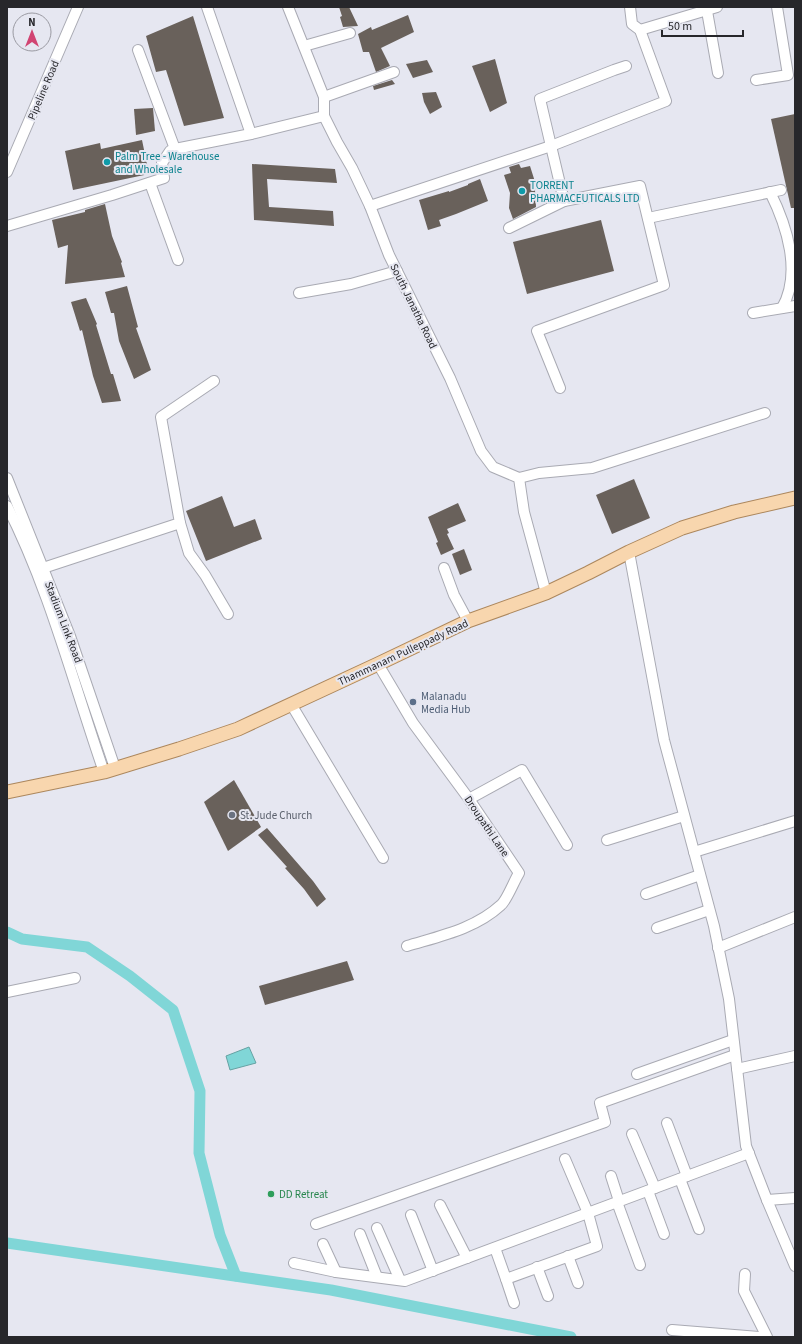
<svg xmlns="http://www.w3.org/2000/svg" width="802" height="1344" viewBox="0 0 802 1344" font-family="'Source Sans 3',sans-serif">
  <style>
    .water { fill: #80d6d7; stroke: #65a2a3 }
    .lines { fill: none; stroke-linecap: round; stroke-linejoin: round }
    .canal { stroke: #80d6d7; stroke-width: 11 }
    .building { fill: #69615b }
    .minor-casing { stroke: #a9aab3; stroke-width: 12 }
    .major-casing { stroke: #ac875d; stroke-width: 15 }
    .minor { stroke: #fff; stroke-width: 10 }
    .major { stroke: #f8d6ae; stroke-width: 13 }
    .culture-dot { fill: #0f9aa8; stroke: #e6e7f1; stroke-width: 1.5 }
    .service-dot { fill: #5c6f8a; stroke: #e6e7f1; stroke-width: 1.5 }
    .worship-dot { fill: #6b7280; stroke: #e6e7f1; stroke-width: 1.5 }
    .leisure-dot { fill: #2e9e5b; stroke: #e6e7f1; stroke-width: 1.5 }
    .labels { text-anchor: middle; stroke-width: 4; stroke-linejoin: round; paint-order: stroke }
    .street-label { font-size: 11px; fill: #27272b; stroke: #e6e7f1 }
    .culture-label { font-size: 11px; fill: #0d838f; stroke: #e6e7f1; text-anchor: start }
    .service-label { font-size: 11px; fill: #4e5e75; stroke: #e6e7f1; text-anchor: start }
    .worship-label { font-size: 11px; fill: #5b616d; stroke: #e6e7f1; text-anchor: start }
    .leisure-label { font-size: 11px; fill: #27864d; stroke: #e6e7f1; text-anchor: start }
  </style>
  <rect width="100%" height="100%" fill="#e6e7f1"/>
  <path class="water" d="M 249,1047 L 256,1063 L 230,1070 L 226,1056 Z"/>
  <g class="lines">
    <g class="canal">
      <path d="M 7,932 L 22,939 L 87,947 L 130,976 L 173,1010 L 200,1091 L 199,1153 L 220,1235 L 236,1276"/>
      <path d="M 7,1243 L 331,1290 L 571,1337"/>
    </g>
  </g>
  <g class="building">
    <path d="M 339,7 L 349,7 L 358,26 L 343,27 L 340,17 L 342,16 Z"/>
    <path d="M 408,15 L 414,32 L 381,48 L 390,66 L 376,72 L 369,52 L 363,52 L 358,34 L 371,27 L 372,30 Z"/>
    <path d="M 193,16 L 224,118 L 184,126 L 166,70 L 156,72 L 146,36 Z"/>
    <path d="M 495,59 L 507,103 L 490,112 L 472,66 Z"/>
    <path d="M 427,60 L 433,72 L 413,78 L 406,64 Z"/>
    <path d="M 392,80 L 395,84 L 374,90 L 373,86 Z"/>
    <path d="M 436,92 L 442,107 L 430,114 L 424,102 L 422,93 Z"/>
    <path d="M 153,108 L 155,131 L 136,135 L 134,109 Z"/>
    <path d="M 795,114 L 795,208 L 791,208 L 771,119 Z"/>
    <path d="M 142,140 L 149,174 L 73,190 L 65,151 L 100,143 L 101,149 Z"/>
    <path d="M 252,164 L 335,169 L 337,183 L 267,179 L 269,207 L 333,211 L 334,226 L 254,220 Z"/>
    <path d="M 519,164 L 521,168 L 530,166 L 536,185 L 535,190 L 536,207 L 513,219 L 509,208 L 510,193 L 504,175 L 511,173 L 509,167 Z"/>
    <path d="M 480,179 L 488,201 L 456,214 L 439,220 L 441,226 L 428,230 L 419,200 L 449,191 L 449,192 L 468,185 L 468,184 Z"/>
    <path d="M 105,204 L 112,236 L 122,262 L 121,263 L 125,277 L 65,284 L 68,245 L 58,248 L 52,220 L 85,212 L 85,210 Z"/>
    <path d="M 601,220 L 614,271 L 527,294 L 513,242 Z"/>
    <path d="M 127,286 L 138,327 L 136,328 L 151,370 L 134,379 L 119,341 L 114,313 L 111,313 L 105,292 Z"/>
    <path d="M 86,298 L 97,324 L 96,325 L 111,374 L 113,374 L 121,401 L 102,403 L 93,376 L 82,330 L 80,331 L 71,302 Z"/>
    <path d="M 634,479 L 650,518 L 612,534 L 596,495 Z"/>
    <path d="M 222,496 L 234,527 L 255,519 L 262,539 L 206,561 L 186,511 Z"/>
    <path d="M 458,503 L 466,521 L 447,529 L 449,533 L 447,534 L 454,549 L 441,555 L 436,543 L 438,542 L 428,517 Z"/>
    <path d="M 464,549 L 472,570 L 460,575 L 452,554 Z"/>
    <path d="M 234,780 L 261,827 L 228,851 L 204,802 Z"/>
    <path d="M 267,828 L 313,881 L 326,899 L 317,907 L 304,889 L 285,868 L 287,867 L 258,835 Z"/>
    <path d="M 347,961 L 354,980 L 265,1005 L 259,986 Z"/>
  </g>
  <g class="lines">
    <g class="minor-casing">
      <g id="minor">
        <path d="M 207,7 L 251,134"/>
        <path d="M 288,7 L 324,97 L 324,116 L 337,142 L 352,168 L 370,206 L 389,255 L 450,378 L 481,451 L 493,467 L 519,478 L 524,512 L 546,593"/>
        <path d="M 707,11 L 718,73"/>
        <path d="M 640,30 L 717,7"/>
        <path d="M 304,46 L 350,33"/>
        <path d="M 138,50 L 175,149"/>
        <path d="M 756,80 L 788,75 L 777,7"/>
        <path d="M 324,97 L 394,72"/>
        <path d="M 7,172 L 78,7"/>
        <path d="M 150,183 L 178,260"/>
        <path d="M 770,192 C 787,226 802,273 782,308"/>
        <path d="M 370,206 L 551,146 L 540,99 L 614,70 L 626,66"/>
        <path d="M 648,218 L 781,190"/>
        <path d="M 7,226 L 112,195 L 164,178 L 162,163 L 170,151 L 175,149 L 251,134 L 324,116"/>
        <path d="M 509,228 L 564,201"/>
        <path d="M 299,293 L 351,284 L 397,271"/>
        <path d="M 753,313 L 795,306"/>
        <path d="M 560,388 L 537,331 L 664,285 L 640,186 L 564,201 L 551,146 L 666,101 L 640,30 L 632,24 L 630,7"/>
        <path d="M 7,478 L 70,636 L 115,768"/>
        <path d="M 519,478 L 539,473 L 592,468 L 765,413"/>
        <path d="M 7,506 C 50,590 73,683 104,772"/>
        <path d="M 180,523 L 189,553 L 205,575 L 228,614"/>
        <path d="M 629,552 L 664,740 L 714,926 L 729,999 L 746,1146 L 767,1200 L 795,1266"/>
        <path d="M 444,568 L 454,595 L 468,621"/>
        <path d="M 37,570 L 180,523 L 161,417 L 214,381"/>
        <path d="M 378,664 L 413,723 L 469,799 L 519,873 C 514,881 507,900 501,905 C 475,929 440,936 407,946"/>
        <path d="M 291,704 L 383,858"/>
        <path d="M 469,799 L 522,770 L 567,845"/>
        <path d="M 607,840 L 684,816"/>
        <path d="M 694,852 L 795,821"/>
        <path d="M 646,894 L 700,875"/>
        <path d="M 657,928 L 709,910"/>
        <path d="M 718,948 L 795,917"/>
        <path d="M 7,992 L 75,978"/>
        <path d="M 737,1069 L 795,1056"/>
        <path d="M 637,1074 L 733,1040"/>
        <path d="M 667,1123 L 687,1176"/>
        <path d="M 632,1134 L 655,1188"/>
        <path d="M 611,1176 L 619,1201"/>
        <path d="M 680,1179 L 699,1229"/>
        <path d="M 648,1191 L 664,1234"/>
        <path d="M 767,1200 L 795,1198"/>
        <path d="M 617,1202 L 640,1265"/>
        <path d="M 440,1205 L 467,1258"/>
        <path d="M 411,1215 L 433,1271"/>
        <path d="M 316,1224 L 605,1122 L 600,1103 L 735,1055"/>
        <path d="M 377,1228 L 400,1280"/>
        <path d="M 360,1234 L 377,1277"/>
        <path d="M 323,1244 L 336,1272"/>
        <path d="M 495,1248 L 506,1279 L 597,1246 L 588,1213 L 565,1159"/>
        <path d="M 568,1256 L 578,1283"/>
        <path d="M 294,1263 L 336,1272 L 405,1281 L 749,1153"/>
        <path d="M 537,1267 L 548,1296"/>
        <path d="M 745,1274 L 744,1291 L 767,1337"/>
        <path d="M 506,1279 L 514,1303"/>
        <path d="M 672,1330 L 759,1337"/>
      </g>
    </g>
    <g class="major-casing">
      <path id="major" d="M 7,792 L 104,772 L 179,749 L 238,729 L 378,664 L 468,621 L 546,593 L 588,573 L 629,552 L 682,528 L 734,512 L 795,498"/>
    </g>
    <use href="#minor" class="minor"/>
    <use href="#major" class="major"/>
  </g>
  <g class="culture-dot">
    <circle cx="107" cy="162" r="4"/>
    <circle cx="522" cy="191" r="4"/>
  </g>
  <circle class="service-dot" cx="413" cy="702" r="4"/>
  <circle class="worship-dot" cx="232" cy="815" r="4"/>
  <circle class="leisure-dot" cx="271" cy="1194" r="4"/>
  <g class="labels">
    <g class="street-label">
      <text transform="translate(43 90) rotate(-67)" y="4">Pipeline Road</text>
      <text transform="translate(414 306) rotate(64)" y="4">South Janatha Road</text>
      <text transform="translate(64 622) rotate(69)" y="4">Stadium Link Road</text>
      <text transform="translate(403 652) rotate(-25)" y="4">Thammanam Pulleppady Road</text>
      <text transform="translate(487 826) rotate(56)" y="4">Droupathi Lane</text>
    </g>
    <g class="culture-label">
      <text x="115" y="160">Palm Tree - Warehouse<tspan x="115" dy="13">and Wholesale</tspan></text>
      <text x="530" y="189">TORRENT<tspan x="530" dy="13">PHARMACEUTICALS LTD</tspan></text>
    </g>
    <g class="service-label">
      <text x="421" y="700">Malanadu<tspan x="421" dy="13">Media Hub</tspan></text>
    </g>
    <g class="worship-label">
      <text x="240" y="819">St. Jude Church</text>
    </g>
    <g class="leisure-label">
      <text x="279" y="1198">DD Retreat</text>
    </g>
  </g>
  <rect width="802" height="1344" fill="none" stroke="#27272b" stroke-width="16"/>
  <g transform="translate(32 32)"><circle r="19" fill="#e6e7f1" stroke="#9a9aa2"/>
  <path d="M0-3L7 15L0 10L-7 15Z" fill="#d14472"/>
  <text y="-6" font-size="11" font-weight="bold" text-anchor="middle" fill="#27272b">N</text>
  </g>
  <path d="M662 30v6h81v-6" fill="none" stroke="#27272b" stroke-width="2"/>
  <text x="668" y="30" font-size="12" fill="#27272b" stroke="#e6e7f1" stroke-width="3" paint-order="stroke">50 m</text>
</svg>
